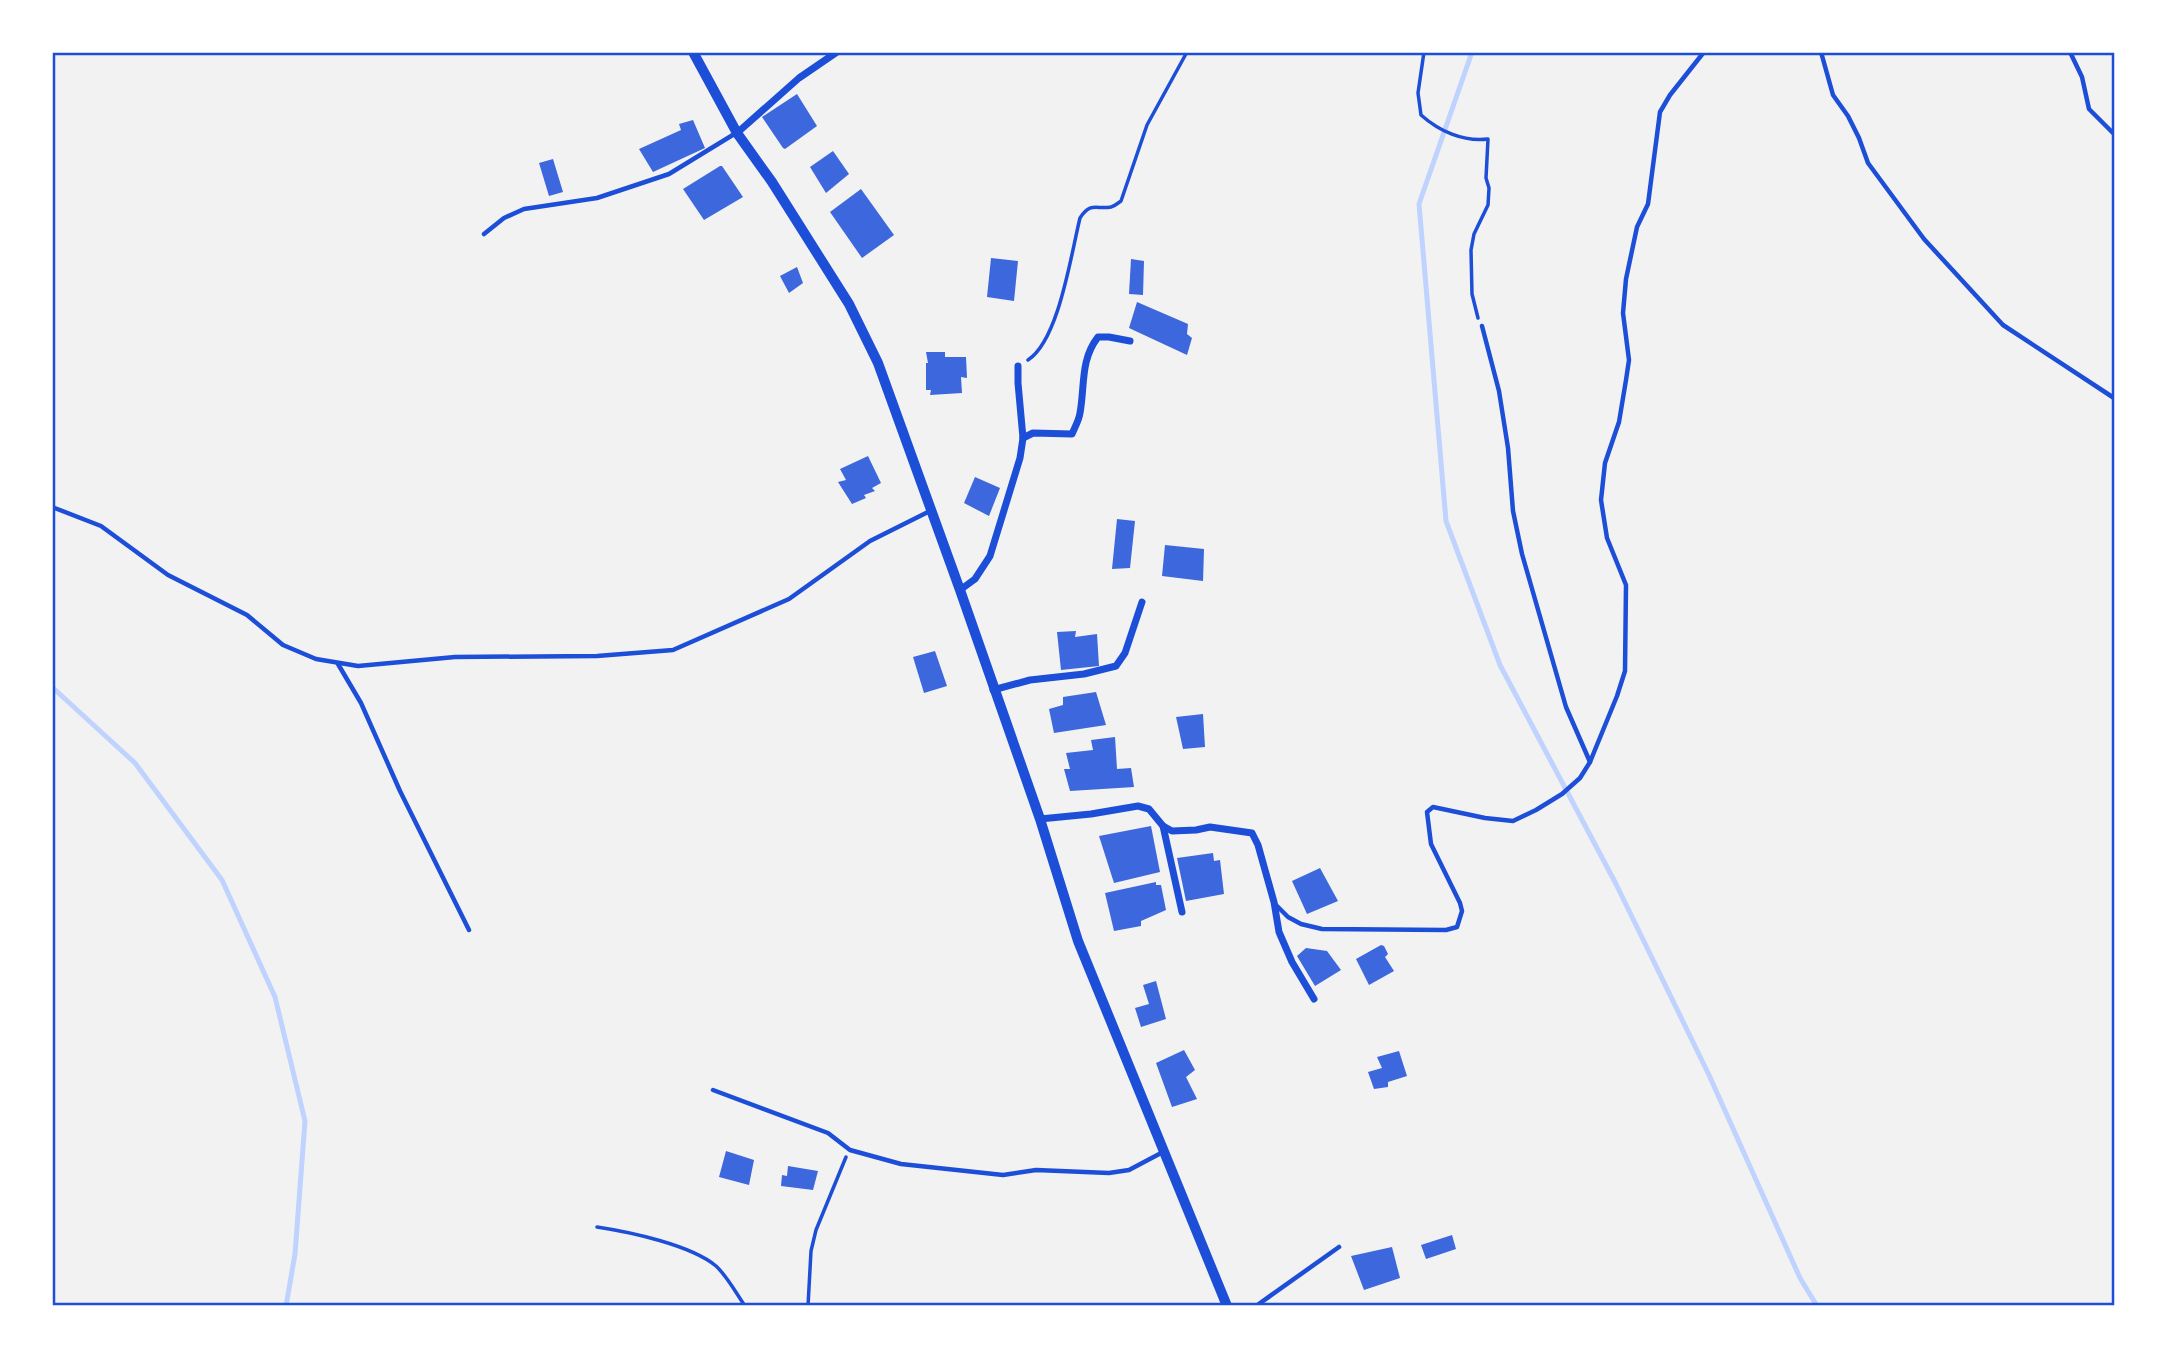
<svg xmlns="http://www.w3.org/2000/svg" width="2167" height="1358" viewBox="0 0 2167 1358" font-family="'Exo 2',sans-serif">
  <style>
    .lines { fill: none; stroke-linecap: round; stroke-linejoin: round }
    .stream { stroke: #bfd3fe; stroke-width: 5 }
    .building { fill: #3d67dc }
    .path { stroke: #1d4ed8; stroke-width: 3.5 }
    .service { stroke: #1d4ed8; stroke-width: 4.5 }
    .minor { stroke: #1d4ed8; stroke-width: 7 }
    .tertiary { stroke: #1d4ed8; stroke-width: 10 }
    .neatline { fill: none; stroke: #1d4ed8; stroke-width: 2.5 }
  </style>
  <rect width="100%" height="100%" fill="#f2f2f2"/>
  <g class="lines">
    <g class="stream">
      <path d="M 1472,52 L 1419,204 L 1446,521 L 1500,665 L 1616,884 L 1709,1075 L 1800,1278 L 1817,1306"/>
      <path d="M 52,687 L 135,763 L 222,880 L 275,997 L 305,1121 L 295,1254 L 286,1306"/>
    </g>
  </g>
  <g class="building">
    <path d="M 797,94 L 817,126 L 785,149 L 783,148 L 762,117 Z"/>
    <path d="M 693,120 L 705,148 L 653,172 L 639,149 L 681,130 L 679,124 Z"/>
    <path d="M 833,151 L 849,174 L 826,193 L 810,167 Z"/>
    <path d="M 553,159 L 563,192 L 549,196 L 539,163 Z"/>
    <path d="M 720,166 L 722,166 L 743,197 L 704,220 L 683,189 Z"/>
    <path d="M 861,189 L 894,235 L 862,258 L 830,212 Z"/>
    <path d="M 991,258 L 1018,261 L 1014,301 L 987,297 Z"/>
    <path d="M 1131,259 L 1144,261 L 1143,295 L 1129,294 Z"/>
    <path d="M 797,267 L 803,283 L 789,293 L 780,276 Z"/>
    <path d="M 1137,302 L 1188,324 L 1187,334 L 1192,338 L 1187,355 L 1129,328 Z"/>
    <path d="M 926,352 L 945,352 L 945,357 L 966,357 L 967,378 L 961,377 L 962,393 L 930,395 L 931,390 L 926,390 L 926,363 L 928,363 Z"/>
    <path d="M 868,456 L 881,483 L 872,488 L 875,491 L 864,495 L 866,498 L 852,504 L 838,482 L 846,480 L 840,469 Z"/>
    <path d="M 975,477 L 1000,488 L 989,516 L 964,503 Z"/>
    <path d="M 1117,519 L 1135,521 L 1130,568 L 1112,569 Z"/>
    <path d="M 1165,545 L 1204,549 L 1203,581 L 1162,576 Z"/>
    <path d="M 1076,631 L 1075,637 L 1097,634 L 1099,666 L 1061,670 L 1057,632 Z"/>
    <path d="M 935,651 L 947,686 L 924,693 L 913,657 Z"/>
    <path d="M 1096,692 L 1106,725 L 1054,733 L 1049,709 L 1063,705 L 1063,697 Z"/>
    <path d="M 1203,714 L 1205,747 L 1183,749 L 1176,717 Z"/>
    <path d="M 1115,737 L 1117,769 L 1131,768 L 1134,787 L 1070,791 L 1064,769 L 1070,769 L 1066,753 L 1093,750 L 1091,740 Z"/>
    <path d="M 1151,826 L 1160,872 L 1114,883 L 1099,836 Z"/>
    <path d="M 1213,853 L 1214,861 L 1220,860 L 1224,894 L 1186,901 L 1177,858 Z"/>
    <path d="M 1320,868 L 1338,901 L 1307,914 L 1292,881 Z"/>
    <path d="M 1156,882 L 1156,885 L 1161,885 L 1166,910 L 1141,921 L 1141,926 L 1114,931 L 1105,893 Z"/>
    <path d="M 1381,945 L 1384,946 L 1388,954 L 1385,957 L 1394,971 L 1369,985 L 1356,959 Z"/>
    <path d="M 1306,948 L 1327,951 L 1341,970 L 1315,986 L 1297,956 Z"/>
    <path d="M 1156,981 L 1166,1019 L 1141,1027 L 1135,1008 L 1149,1004 L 1143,985 Z"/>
    <path d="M 1184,1050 L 1195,1070 L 1186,1077 L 1197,1099 L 1172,1107 L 1156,1063 Z"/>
    <path d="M 1399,1051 L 1407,1076 L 1388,1082 L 1388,1087 L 1374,1089 L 1368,1072 L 1382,1068 L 1377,1057 Z"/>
    <path d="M 726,1151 L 754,1160 L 749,1185 L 719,1177 Z"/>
    <path d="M 788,1166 L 818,1171 L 813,1190 L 781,1186 L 782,1175 L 787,1176 Z"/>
    <path d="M 1452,1235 L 1456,1249 L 1426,1259 L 1421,1245 Z"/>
    <path d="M 1392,1247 L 1400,1278 L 1364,1290 L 1351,1256 Z"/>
  </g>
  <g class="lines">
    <g class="path">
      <path d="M 1424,52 L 1418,93 L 1421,115 C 1439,131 1463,142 1488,139 L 1486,178 L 1489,188 L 1488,205 L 1474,234 L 1471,250 L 1472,294 L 1478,318"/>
      <path d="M 1028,360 C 1059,340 1071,254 1080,218 C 1091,201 1097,210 1111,207 C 1115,206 1118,203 1121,201 L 1147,125 L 1187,52"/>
      <path d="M 597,1227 C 630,1232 691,1245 716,1266 C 727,1276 736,1293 745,1306"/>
      <path d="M 808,1306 L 811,1251 L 816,1230 L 846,1157"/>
    </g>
    <g class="service">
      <path d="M 1821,52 L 1833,95 L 1848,116 L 1859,138 L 1868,163 L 1924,239 L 2003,325 L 2114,398"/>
      <path d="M 2070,52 L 2082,77 L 2089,109 L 2114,134"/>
      <path d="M 484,234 L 504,218 L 524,209 L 597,198 L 669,174 L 736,133"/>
      <path d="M 1482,326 L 1499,391 L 1508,448 L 1513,511 L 1522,554 L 1566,707 L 1590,762"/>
      <path d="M 52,507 L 101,526 L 168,575 L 247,615 L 283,645 L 316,659 L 358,666 L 455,657 L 597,656 L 673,650 L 789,599 L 870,541 L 930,511"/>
      <path d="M 338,664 L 361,703 L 400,791 L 469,930"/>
      <path d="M 1274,903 L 1288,917 L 1301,924 L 1322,929 L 1446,930 L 1457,927 L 1462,911 L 1460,903 L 1431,844 L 1427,812 L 1433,807 L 1485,818 L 1513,821 L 1536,810 L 1562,794 L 1580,778 L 1590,762 L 1617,696 L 1625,671 L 1626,585 L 1607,538 L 1601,500 L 1605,463 L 1619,422 L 1626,380 L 1629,360 L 1623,313 L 1626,279 L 1637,227 L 1648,204 L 1660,112 L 1670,95 L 1704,52"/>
      <path d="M 713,1090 L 828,1133 L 850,1150 L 901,1164 L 1003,1175 L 1036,1170 L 1109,1173 L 1129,1170 L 1163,1152"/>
      <path d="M 1256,1306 L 1339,1247"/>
    </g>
    <g class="minor">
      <path d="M 737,133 L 799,78 L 837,52"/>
      <path d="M 1023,438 L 1033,433 L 1072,434 C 1075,427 1079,420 1080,413 C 1085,386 1080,360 1098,337 L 1109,337 L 1130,341"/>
      <path d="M 960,590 L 975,579 L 990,556 L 1020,458 L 1023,438 L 1018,383 L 1018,366"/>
      <path d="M 993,690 L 1030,680 L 1084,674 L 1116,666 L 1125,653 L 1142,602"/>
      <path d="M 1040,819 L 1091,814 L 1138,806 L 1149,809 L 1163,826 L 1172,831 L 1196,830 L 1210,827 L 1252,833 L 1258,845 L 1274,902 L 1279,932 L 1292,962 L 1314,999"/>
      <path d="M 1163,826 L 1182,912"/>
    </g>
    <path class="tertiary" d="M 693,52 L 737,133 L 772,182 L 849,304 L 878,363 L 960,590 L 1040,819 L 1078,941 L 1227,1306"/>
  </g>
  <rect width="2167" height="1358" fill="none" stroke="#ffffff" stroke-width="108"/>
  <rect x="54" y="54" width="2059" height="1250" class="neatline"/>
</svg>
